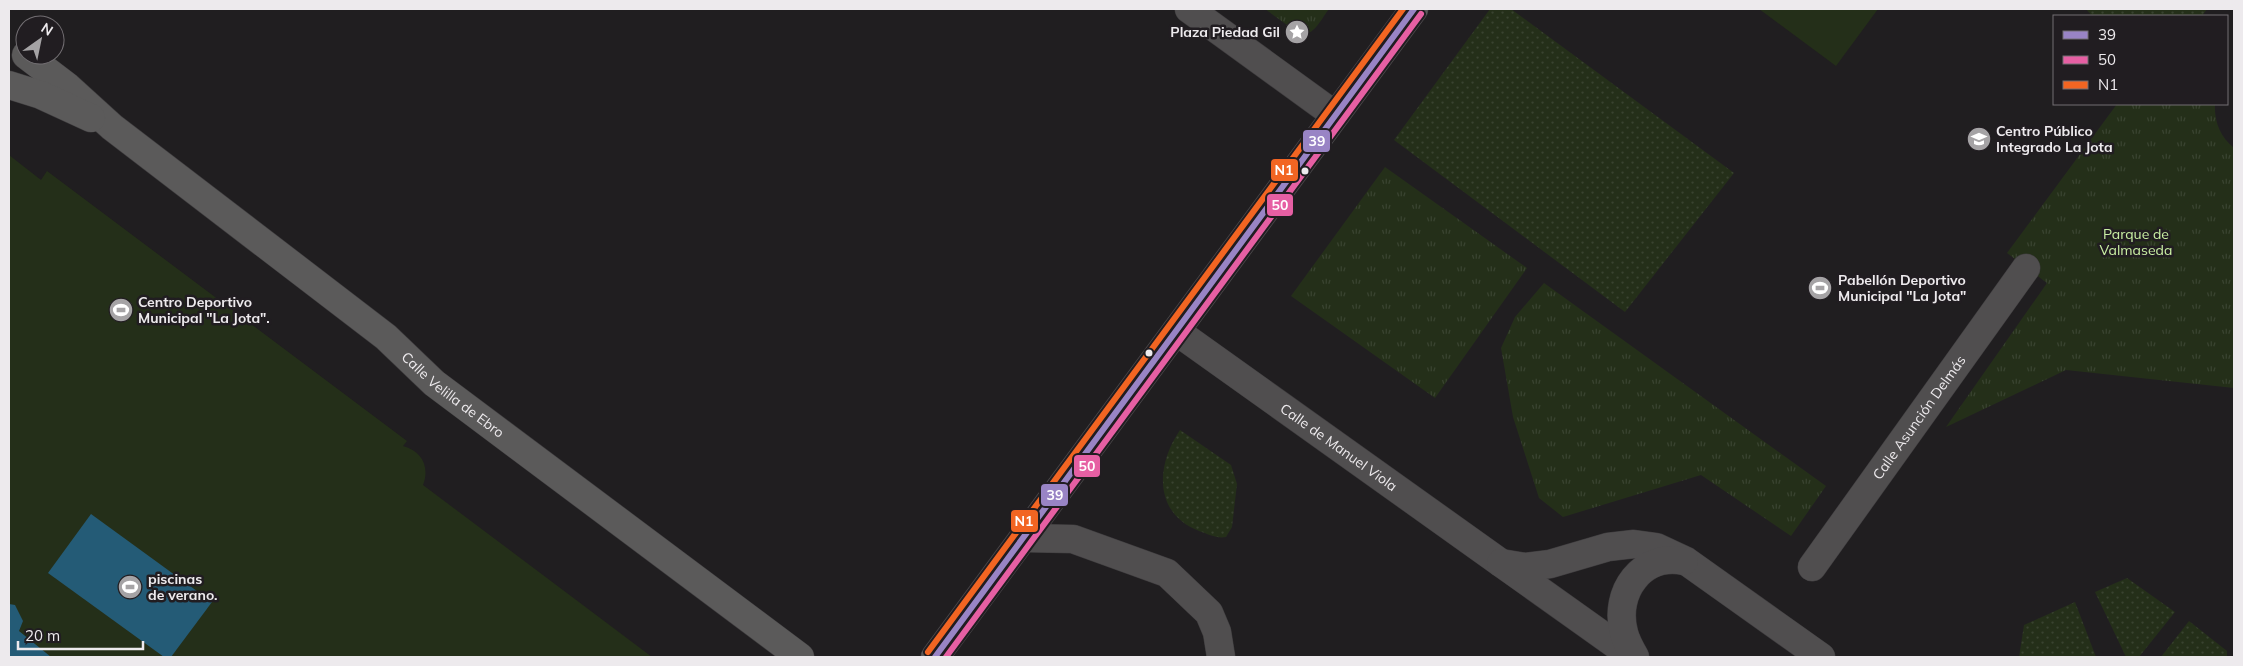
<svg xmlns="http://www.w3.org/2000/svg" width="2243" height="666" viewBox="0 0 2243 666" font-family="Mulish,sans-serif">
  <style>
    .grass { fill: url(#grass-dots) }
    .park { fill: url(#park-tufts) }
    .pitch { fill: #242f19 }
    .water { fill: #245b76 }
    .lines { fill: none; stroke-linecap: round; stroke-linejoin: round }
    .street-casing { stroke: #3d3b3d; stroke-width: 29 }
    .secondary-casing { stroke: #3d3b3d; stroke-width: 29 }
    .street { stroke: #504e4f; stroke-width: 28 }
    .secondary { stroke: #5b5a5a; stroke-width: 28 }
    .bus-1-casing { stroke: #211d21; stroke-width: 10 }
    .bus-2-casing { stroke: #211d21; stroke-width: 10 }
    .bus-3-casing { stroke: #211d21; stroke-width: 10 }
    .bus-1 { stroke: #9984c5; stroke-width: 6 }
    .bus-2 { stroke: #e65fa3; stroke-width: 6 }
    .bus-3 { stroke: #f26522; stroke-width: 6 }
    .bus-dot { fill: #edeaed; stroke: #211d21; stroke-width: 2 }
    .labels { text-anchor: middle; stroke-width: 5; stroke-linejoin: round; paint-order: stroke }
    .poi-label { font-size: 14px; font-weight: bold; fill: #edeaed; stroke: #211d21; text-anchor: start }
    .park-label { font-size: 14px; fill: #caf0a4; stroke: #211d21 }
    .street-label { font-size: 14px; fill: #edeaed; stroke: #211d21 }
    .line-badge { stroke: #211d21; stroke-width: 2 }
    .badge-label { font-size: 14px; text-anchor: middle; font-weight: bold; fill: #fff }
  </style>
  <defs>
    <pattern id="grass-dots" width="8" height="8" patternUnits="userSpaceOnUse" patternTransform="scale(1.25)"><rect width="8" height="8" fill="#242f19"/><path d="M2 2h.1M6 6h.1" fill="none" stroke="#394330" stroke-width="1.8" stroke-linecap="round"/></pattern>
    <pattern id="park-tufts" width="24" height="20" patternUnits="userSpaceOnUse" patternTransform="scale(1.25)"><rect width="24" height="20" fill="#242f19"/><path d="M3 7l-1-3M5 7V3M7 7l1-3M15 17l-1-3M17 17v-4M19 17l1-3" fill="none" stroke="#394330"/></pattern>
  </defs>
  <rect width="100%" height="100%" fill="#201e20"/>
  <g class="grass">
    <path d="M 1490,9 L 1511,9 L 1734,173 L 1625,312 L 1394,140 Z"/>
    <path d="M 2086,9 L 2207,9 L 2202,16 L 2092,16 Z"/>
    <path d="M 1180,430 L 1231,465 L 1237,484 L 1232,527 L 1226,537 C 1217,539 1208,534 1199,531 C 1153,513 1156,465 1180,430 Z"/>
    <path d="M 2127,578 L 2175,612 L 2139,657 L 2126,657 L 2095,592 Z"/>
    <path d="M 2075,602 L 2096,657 L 2019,657 L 2024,625 Z"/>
    <path d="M 2189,621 L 2227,651 L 2227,657 L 2161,657 Z"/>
  </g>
  <g class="park">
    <path d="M 1265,9 L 1329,9 C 1321,19 1313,39 1298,33 Z"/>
    <path d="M 2117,104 L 2215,104 C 2214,121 2220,137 2234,148 L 2234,388 L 2066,370 L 1946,427 L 2047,283 L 2007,253 Z"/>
    <path d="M 1385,167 L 1527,268 L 1435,398 L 1291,296 Z"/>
    <path d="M 1544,283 L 1826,486 L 1791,536 L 1701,475 L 1563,517 L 1539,498 L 1513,417 L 1501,348 L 1515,317 Z"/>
  </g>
  <g class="pitch">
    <path d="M 1759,9 L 1878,9 L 1836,66 Z"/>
    <path d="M 9,155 L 41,180 L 47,171 L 407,441 L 403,446 C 422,451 430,467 423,485 L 652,657 L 9,657 Z"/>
  </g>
  <g class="water">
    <path d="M 91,514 L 212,602 L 171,657 L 164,657 L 48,573 Z"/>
    <path d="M 9,604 L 15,605 L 23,621 L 19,631 L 51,657 L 9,657 Z"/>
  </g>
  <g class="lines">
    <g class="street-casing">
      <g id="street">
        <path d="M 1189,9 L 1335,115"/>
        <path id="s1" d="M 1176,331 L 1501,563"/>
        <path d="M 1024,538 L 1073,539 L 1167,573 L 1209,613 L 1217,632 L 1221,657"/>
        <path id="s2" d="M 1812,567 L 2026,268"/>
        <path d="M 1633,657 L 1501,563 L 1525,567 L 1550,564 L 1608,547 L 1634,544 L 1656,547 L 1686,561 L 1821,657"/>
        <path d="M 1635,657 C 1631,650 1626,641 1624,633 C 1613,592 1642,553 1684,561"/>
      </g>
    </g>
    <g class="secondary-casing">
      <g id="secondary">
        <path id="s3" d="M 26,55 L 68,87 L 112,127 L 386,337 L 434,383 L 800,657"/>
        <path d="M 9,85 L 41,95 L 91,118"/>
        <path d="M 935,657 L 1414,9"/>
      </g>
    </g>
    <use href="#street" class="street"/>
    <use href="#secondary" class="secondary"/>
    <g class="bus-1-casing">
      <path id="bus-1" d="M 935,657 L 1414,9"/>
    </g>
    <g class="bus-2-casing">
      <path id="bus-2" d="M 946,657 L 1421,14"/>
    </g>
    <g class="bus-3-casing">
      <path id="bus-3" d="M 928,652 L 1403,9"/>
    </g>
    <use href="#bus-1" class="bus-1"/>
    <use href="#bus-2" class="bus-2"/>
    <use href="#bus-3" class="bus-3"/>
  </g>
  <defs>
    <g id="sight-disc" transform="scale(1.25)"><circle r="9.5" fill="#a5a3a5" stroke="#211d21"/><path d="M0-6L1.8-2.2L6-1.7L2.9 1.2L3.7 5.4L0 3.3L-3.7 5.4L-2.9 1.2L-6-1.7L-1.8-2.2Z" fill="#fff"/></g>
    <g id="school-disc" transform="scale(1.25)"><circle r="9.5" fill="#a5a3a5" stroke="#211d21"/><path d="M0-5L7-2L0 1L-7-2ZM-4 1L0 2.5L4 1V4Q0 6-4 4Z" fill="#fff"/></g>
    <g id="stadium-disc" transform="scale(1.25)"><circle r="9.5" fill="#a5a3a5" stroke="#211d21"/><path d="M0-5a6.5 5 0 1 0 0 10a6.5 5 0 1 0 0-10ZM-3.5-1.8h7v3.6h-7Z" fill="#fff"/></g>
  </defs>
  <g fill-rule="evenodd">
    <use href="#sight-disc" x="1297" y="32"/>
    <use href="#school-disc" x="1979" y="139"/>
    <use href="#stadium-disc" x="1820" y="288"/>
    <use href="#stadium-disc" x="121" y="310"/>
    <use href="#stadium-disc" x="130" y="587"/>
  </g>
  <g class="bus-dot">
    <circle cx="1305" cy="171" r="4.5"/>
    <circle cx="1149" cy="353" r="4.5"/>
  </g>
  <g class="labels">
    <g class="poi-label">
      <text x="1280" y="37" text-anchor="end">Plaza Piedad Gil</text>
      <text x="1996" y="136">Centro Público<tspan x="1996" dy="16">Integrado La Jota</tspan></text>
      <text x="1838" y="285">Pabellón Deportivo<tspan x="1838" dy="16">Municipal "La Jota"</tspan></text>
      <text x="138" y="307">Centro Deportivo<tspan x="138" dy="16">Municipal "La Jota".</tspan></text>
      <text x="148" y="584">piscinas<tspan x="148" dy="16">de verano.</tspan></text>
    </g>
    <g class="park-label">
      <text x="2136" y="239">Parque de<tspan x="2136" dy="16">Valmaseda</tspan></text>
    </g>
    <g class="street-label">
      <text dy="5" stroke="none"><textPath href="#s3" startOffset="546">Calle Velilla de Ebro</textPath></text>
      <text dy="5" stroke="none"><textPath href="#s2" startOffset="184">Calle Asunción Delmás</textPath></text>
      <text dy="5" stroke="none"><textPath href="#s1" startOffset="200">Calle de Manuel Viola</textPath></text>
    </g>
  </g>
  <g class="line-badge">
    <rect x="1302" y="129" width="29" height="24" rx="5" fill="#9984c5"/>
    <rect x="1270" y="158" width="29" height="24" rx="5" fill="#f26522"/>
    <rect x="1266" y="193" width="28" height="24" rx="5" fill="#e65fa3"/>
    <rect x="1073" y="454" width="28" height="24" rx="5" fill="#e65fa3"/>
    <rect x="1040" y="483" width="29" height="24" rx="5" fill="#9984c5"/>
    <rect x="1010" y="509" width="29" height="24" rx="5" fill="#f26522"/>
  </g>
  <g class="badge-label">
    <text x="1317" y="146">39</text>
    <text x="1284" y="175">N1</text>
    <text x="1280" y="210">50</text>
    <text x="1087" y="471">50</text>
    <text x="1055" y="500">39</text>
    <text x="1024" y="526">N1</text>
  </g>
  <rect width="2243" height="666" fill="none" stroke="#edeaed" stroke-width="20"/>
  <rect x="2053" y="15" width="175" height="90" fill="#211d21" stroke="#736f73"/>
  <rect x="2063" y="31" width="25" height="8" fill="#9984c5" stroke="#736f73"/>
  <text x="2098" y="40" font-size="15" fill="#edeaed">39</text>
  <rect x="2063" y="56" width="25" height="8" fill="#e65fa3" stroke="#736f73"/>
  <text x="2098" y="65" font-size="15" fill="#edeaed">50</text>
  <rect x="2063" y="81" width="25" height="8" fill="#f26522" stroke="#736f73"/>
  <text x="2098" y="90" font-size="15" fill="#edeaed">N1</text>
  <g transform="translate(40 40) rotate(33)"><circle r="24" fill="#211d21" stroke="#736f73"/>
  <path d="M0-4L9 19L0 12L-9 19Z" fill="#a5a3a5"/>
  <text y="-8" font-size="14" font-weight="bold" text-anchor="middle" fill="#edeaed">N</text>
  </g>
  <path d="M18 641v8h125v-8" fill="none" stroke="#edeaed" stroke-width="2.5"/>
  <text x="25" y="641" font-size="15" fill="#edeaed" stroke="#211d21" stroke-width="4" paint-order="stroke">20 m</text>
</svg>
